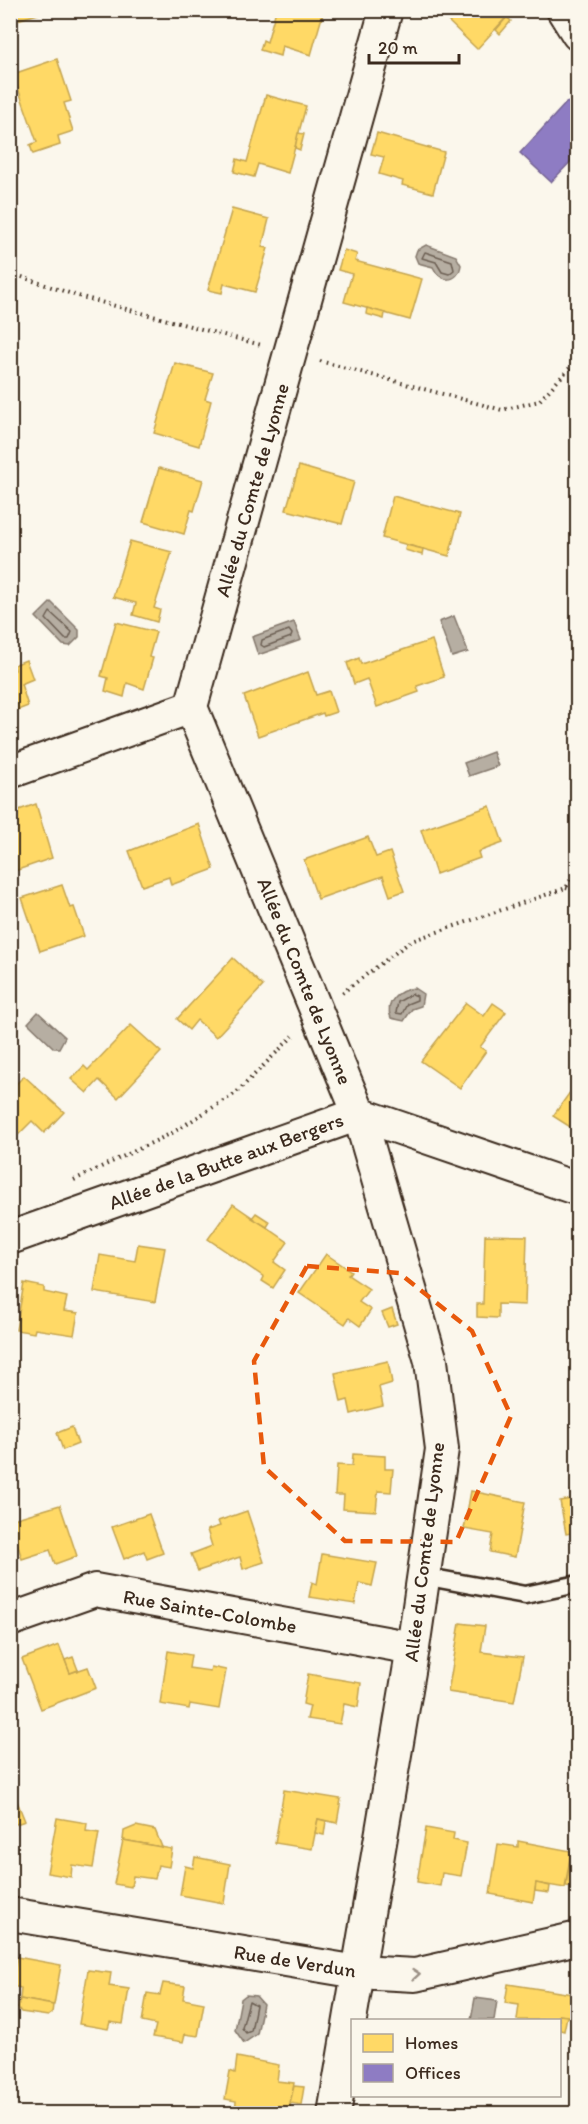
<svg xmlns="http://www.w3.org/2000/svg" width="588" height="2124" viewBox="0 0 588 2124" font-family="Itim,sans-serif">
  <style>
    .water { fill: #b6aea2; stroke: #85796d; stroke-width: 1.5 }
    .homes { fill: #ffd966; stroke: #c4a450; stroke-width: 1.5 }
    .offices { fill: #8e7cc3; stroke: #756392; stroke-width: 1.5 }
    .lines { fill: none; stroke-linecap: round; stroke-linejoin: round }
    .shore { stroke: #6c5f53; stroke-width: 1.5 }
    .service-casing { stroke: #3b2a1e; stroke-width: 21 }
    .minor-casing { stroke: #3b2a1e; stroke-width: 36 }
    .path { stroke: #3b2a1e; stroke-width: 4; stroke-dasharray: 1.5 4.5; stroke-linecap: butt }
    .service { stroke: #fbf7ec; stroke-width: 16 }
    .minor { stroke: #fbf7ec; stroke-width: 32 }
    .oneway { stroke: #9b9085 }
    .marked { fill: none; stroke: #e8590c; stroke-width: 4.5; stroke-dasharray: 12 8; stroke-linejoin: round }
    .labels { text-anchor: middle; stroke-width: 6; stroke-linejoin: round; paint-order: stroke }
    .street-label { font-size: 20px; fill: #3b2a1e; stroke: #fbf7ec }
  </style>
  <rect width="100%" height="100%" fill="#fbf7ec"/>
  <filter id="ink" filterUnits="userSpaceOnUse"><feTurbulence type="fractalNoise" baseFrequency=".0167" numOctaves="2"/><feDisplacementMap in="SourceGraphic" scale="12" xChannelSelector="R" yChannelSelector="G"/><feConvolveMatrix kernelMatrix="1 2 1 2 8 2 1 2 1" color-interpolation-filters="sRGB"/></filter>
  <g filter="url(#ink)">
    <g class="water">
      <path d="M 426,245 L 456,256 L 461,265 C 458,284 440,283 433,267 L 418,263 L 415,256 L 417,250 Z"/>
      <path d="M 51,602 L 79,630 L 79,637 L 70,646 L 63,645 L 36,617 Z"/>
      <path d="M 454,616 L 468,652 L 452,657 L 439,622 Z"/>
      <path d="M 294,622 L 301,640 L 258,655 L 252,637 Z"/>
      <path d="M 493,752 L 498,766 L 469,776 L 464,763 Z"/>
      <path d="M 414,988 L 423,994 L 421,1006 L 412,1009 L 404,1021 L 391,1018 C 384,1002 399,990 414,988 Z"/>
      <path d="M 38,1012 L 65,1037 L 59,1048 L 54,1048 L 28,1023 Z"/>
      <path d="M 246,1995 L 256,1996 L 263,2004 L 257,2034 L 244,2043 L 235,2030 L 241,1999 Z"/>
      <path d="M 475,1998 L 497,2001 L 494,2020 L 471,2020 Z"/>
    </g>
    <g class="homes">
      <path d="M 10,10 L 37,10 L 38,14 L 10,22 Z"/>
      <path d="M 276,10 L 324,10 L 311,55 L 282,46 L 280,56 L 260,50 L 263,40 L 267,42 Z"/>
      <path d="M 455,10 L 513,10 L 477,49 L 447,20 Z"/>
      <path d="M 507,17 L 511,21 L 500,34 L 496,30 Z"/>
      <path d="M 57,59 L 71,101 L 64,103 L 73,131 L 58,136 L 60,145 L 33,154 L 30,145 L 37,142 L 13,74 Z"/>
      <path d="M 266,95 L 306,106 L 288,173 L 258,164 L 254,177 L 234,172 L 237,159 L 247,162 Z"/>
      <path d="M 298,133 L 304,134 L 300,150 L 295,148 Z"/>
      <path d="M 377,133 L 444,152 L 433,193 L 402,185 L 403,181 L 379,174 L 384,157 L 371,154 Z"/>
      <path d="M 232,209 L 269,219 L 262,247 L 268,248 L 255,292 L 224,284 L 222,293 L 208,290 Z"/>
      <path d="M 344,250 L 357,254 L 355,261 L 422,279 L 410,320 L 344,302 L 352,274 L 338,270 Z"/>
      <path d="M 367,308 L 385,313 L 384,319 L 366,314 Z"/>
      <path d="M 175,363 L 213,373 L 205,399 L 211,401 L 199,446 L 154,433 Z"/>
      <path d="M 299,466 L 354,482 L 342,524 L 286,510 Z"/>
      <path d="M 159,468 L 203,480 L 194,511 L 191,510 L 184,534 L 143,522 Z"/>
      <path d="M 393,496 L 460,514 L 449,556 L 382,538 Z"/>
      <path d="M 130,541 L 172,552 L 154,608 L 160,610 L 157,622 L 133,615 L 136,603 L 113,597 Z"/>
      <path d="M 406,545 L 423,549 L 422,555 L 405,550 Z"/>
      <path d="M 116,622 L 156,632 L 149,657 L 153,658 L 144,689 L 127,683 L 124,697 L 105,691 L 108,678 L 101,676 Z"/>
      <path d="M 432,640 L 444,677 L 417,686 L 419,692 L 377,707 L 367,679 L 354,684 L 347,663 L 359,658 L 361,664 Z"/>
      <path d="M 26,660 L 33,679 L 21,684 L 28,706 L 10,713 L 10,672 L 15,670 L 14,665 Z"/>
      <path d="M 308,672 L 316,695 L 329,691 L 336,712 L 324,716 L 323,713 L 258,736 L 244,696 Z"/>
      <path d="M 36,804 L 52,858 L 12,872 L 10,813 Z"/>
      <path d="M 490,806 L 503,843 L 478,852 L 480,858 L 436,874 L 421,830 Z"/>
      <path d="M 199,824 L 214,869 L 171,885 L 169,877 L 142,886 L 129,851 Z"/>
      <path d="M 368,837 L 376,857 L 390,852 L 404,891 L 390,896 L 383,876 L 318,899 L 304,860 Z"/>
      <path d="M 62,885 L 70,908 L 74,907 L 84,936 L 40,951 L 22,898 Z"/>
      <path d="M 233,958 L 263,986 L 216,1037 L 197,1020 L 189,1030 L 177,1019 Z"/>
      <path d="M 466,1003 L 484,1016 L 493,1003 L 506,1012 L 480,1047 L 486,1051 L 460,1088 L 421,1061 Z"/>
      <path d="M 131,1025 L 161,1052 L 118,1098 L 99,1080 L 87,1093 L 71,1079 L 84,1066 L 88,1070 Z"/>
      <path d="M 24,1076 L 64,1112 L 44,1133 L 32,1121 L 10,1143 L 10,1090 Z"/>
      <path d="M 578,1081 L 578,1132 L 553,1116 Z"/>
      <path d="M 233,1204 L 288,1242 L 274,1262 L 285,1270 L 273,1288 L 262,1281 L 264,1277 L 208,1239 Z"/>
      <path d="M 256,1213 L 270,1222 L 267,1227 L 252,1218 Z"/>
      <path d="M 485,1235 L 527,1236 L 525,1305 L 498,1304 L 498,1318 L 477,1317 L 477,1304 L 483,1304 Z"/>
      <path d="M 138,1244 L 165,1248 L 155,1302 L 94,1292 L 100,1255 L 135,1261 Z"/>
      <path d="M 326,1254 L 351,1271 L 348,1275 L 369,1289 L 359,1302 L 371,1310 L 360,1326 L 349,1318 L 345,1324 L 299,1293 Z"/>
      <path d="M 24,1283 L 44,1287 L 44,1292 L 67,1297 L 64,1311 L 78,1313 L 74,1335 L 35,1329 L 34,1333 L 16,1330 Z"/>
      <path d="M 392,1309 L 397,1324 L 388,1327 L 382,1313 Z"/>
      <path d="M 388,1361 L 392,1383 L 379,1387 L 383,1406 L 351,1414 L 348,1400 L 341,1402 L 335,1373 Z"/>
      <path d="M 72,1427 L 78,1444 L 63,1450 L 57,1433 Z"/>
      <path d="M 353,1454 L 385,1456 L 385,1469 L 393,1469 L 391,1492 L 378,1491 L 376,1511 L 343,1509 L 344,1495 L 335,1495 L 337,1465 L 352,1466 Z"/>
      <path d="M 578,1490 L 578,1532 L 566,1534 L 560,1501 L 572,1499 L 571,1491 Z"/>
      <path d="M 471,1491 L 525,1502 L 515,1557 L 490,1552 L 493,1534 L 464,1529 Z"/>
      <path d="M 60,1505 L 77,1556 L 55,1564 L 50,1550 L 22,1559 L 10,1520 Z"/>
      <path d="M 247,1511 L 264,1562 L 243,1569 L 240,1557 L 198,1571 L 191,1554 L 212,1546 L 207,1530 L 220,1526 L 218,1521 Z"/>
      <path d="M 149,1514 L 163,1553 L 147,1559 L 144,1551 L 124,1559 L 112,1527 Z"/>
      <path d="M 322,1554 L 377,1563 L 372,1586 L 359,1583 L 355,1604 L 309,1597 L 312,1582 L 317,1584 Z"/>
      <path d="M 460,1623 L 485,1626 L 481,1652 L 523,1657 L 514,1702 L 448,1692 Z"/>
      <path d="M 59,1645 L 70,1673 L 88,1667 L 96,1688 L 41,1709 L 22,1659 Z"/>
      <path d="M 168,1651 L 191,1655 L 189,1668 L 210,1671 L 211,1667 L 226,1670 L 219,1709 L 190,1704 L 189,1709 L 160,1704 Z"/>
      <path d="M 73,1657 L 78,1670 L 70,1673 L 65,1660 Z"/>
      <path d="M 308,1674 L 361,1683 L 358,1707 L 344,1704 L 340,1724 L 307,1719 L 310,1706 L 303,1704 Z"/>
      <path d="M 12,1789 L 25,1821 L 10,1826 L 10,1790 Z"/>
      <path d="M 284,1790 L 341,1799 L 337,1823 L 318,1819 L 312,1849 L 275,1843 Z"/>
      <path d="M 57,1818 L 87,1823 L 86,1831 L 99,1833 L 93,1868 L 72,1865 L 71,1877 L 47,1873 Z"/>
      <path d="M 318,1819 L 326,1821 L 324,1835 L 315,1833 Z"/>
      <path d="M 136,1826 L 155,1830 L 162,1847 L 123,1840 L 124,1831 Z"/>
      <path d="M 426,1828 L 454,1833 L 453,1840 L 467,1843 L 461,1876 L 442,1873 L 440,1886 L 417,1882 Z"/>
      <path d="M 123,1840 L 172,1849 L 169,1867 L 158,1865 L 155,1879 L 133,1876 L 131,1887 L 114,1884 Z"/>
      <path d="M 518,1841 L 571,1851 L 565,1888 L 536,1883 L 533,1902 L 490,1894 L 498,1844 L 518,1847 Z"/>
      <path d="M 195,1857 L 230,1864 L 224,1903 L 180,1895 L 185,1866 L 193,1868 Z"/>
      <path d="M 570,1860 L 578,1862 L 578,1888 L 566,1886 Z"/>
      <path d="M 536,1883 L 550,1886 L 549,1893 L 535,1891 Z"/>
      <path d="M 17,1957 L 61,1965 L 54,2005 L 20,1999 L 21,1988 L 12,1986 Z"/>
      <path d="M 88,1970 L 111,1973 L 109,1986 L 129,1989 L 123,2024 L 110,2022 L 108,2029 L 79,2024 Z"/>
      <path d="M 163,1983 L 185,1986 L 183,1999 L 204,2003 L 198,2036 L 185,2034 L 183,2042 L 153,2037 L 156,2025 L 142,2022 L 147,1993 L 160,1995 Z"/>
      <path d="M 508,1984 L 578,1995 L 578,2018 L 559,2015 L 558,2020 L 517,2020 L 519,2005 L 505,2003 Z"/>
      <path d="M 20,1999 L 53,2005 L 52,2013 L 48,2016 L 21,2012 L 18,2008 Z"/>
      <path d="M 559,2015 L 567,2016 L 564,2031 L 560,2030 Z"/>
      <path d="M 237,2057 L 279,2065 L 277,2081 L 294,2083 L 289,2114 L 235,2114 L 236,2101 L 225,2099 L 230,2071 L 235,2073 Z"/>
      <path d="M 294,2086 L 304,2087 L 301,2105 L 290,2103 Z"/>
    </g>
    <path class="offices" d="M 567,102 L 578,111 L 578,154 L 551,182 L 520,153 Z"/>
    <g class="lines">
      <g class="shore">
        <path d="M 425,252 L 452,261 L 454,270 L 449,274 L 442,272 L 436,262 L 422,258 Z"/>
        <path d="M 50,612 L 72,632 L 69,639 L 65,639 L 46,619 Z"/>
        <path d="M 289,630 L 292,634 L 291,637 L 264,647 L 261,645 L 262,640 Z"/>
        <path d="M 412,994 L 417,996 L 417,1000 L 407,1004 L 402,1014 L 396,1013 L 398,1002 Z"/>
        <path d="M 249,2001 L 256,2005 L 251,2031 L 246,2033 L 242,2028 Z"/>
      </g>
      <g class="service-casing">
        <path id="service" d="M 423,1576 L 525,1595 L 578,1584"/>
      </g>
      <g class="minor-casing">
        <g id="minor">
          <path d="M 563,10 L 578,34"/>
          <path d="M 10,772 L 191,707"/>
          <path d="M 10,1238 L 359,1114 L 578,1189"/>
          <path d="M 10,1620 L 95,1590 L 413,1648"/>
          <path d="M 10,1914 L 358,1972 L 415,1975 L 578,1938"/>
          <path d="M 334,2114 L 413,1648 L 442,1449 L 431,1361 L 359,1114 L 191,707 L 386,10"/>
        </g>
      </g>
      <g class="path">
        <path d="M 10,276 L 19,276 L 78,296 L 261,345"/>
        <path d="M 320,361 L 502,410 L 539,401 L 578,359"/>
        <path d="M 566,888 L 578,891"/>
        <path d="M 342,993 L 411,941 L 566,888 L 578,866"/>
        <path d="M 74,1180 L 172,1133 L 236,1093 L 293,1036"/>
      </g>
      <use href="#service" class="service"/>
      <use href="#minor" class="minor"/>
    </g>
    <defs><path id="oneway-chevron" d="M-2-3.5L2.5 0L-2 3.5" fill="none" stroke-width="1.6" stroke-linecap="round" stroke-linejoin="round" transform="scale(1.5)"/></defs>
    <use class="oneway" href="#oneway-chevron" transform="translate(416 1974) rotate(-5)"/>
  </g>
  <path class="marked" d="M 307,1266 L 399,1273 L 472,1331 L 511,1416 L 456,1542 L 345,1541 L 264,1467 L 254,1361 Z"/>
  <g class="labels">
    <g class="street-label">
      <text transform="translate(252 490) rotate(-74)" y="7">Allée du Comte de Lyonne</text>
      <text transform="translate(305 981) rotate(68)" y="7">Allée du Comte de Lyonne</text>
      <text transform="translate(226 1161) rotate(-20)" y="7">Allée de la Butte aux Bergers</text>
      <text transform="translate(424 1552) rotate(-83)" y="7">Allée du Comte de Lyonne</text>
      <text transform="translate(210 1611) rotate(10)" y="7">Rue Sainte-Colombe</text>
      <text transform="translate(295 1961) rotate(9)" y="7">Rue de Verdun</text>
    </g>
  </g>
  <rect width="588" height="2124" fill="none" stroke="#fbf7ec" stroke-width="36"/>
  <rect x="18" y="18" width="552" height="2088" fill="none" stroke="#3b2a1e" stroke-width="2" filter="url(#ink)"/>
  <rect x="351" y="2019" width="210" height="78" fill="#fbf7ec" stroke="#aea59a" stroke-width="1.5"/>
  <rect x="363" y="2034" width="30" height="18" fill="#ffd966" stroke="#aea59a" stroke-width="1.5"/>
  <text x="405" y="2049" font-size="18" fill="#3b2a1e">Homes</text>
  <rect x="363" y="2064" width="30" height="18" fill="#8e7cc3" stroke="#aea59a" stroke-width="1.5"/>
  <text x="405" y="2079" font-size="18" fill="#3b2a1e">Offices</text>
  <path d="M369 54v9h90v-9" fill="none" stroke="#3b2a1e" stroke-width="3"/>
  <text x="378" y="54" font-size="18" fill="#3b2a1e" stroke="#fbf7ec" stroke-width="4.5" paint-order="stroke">20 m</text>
</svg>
